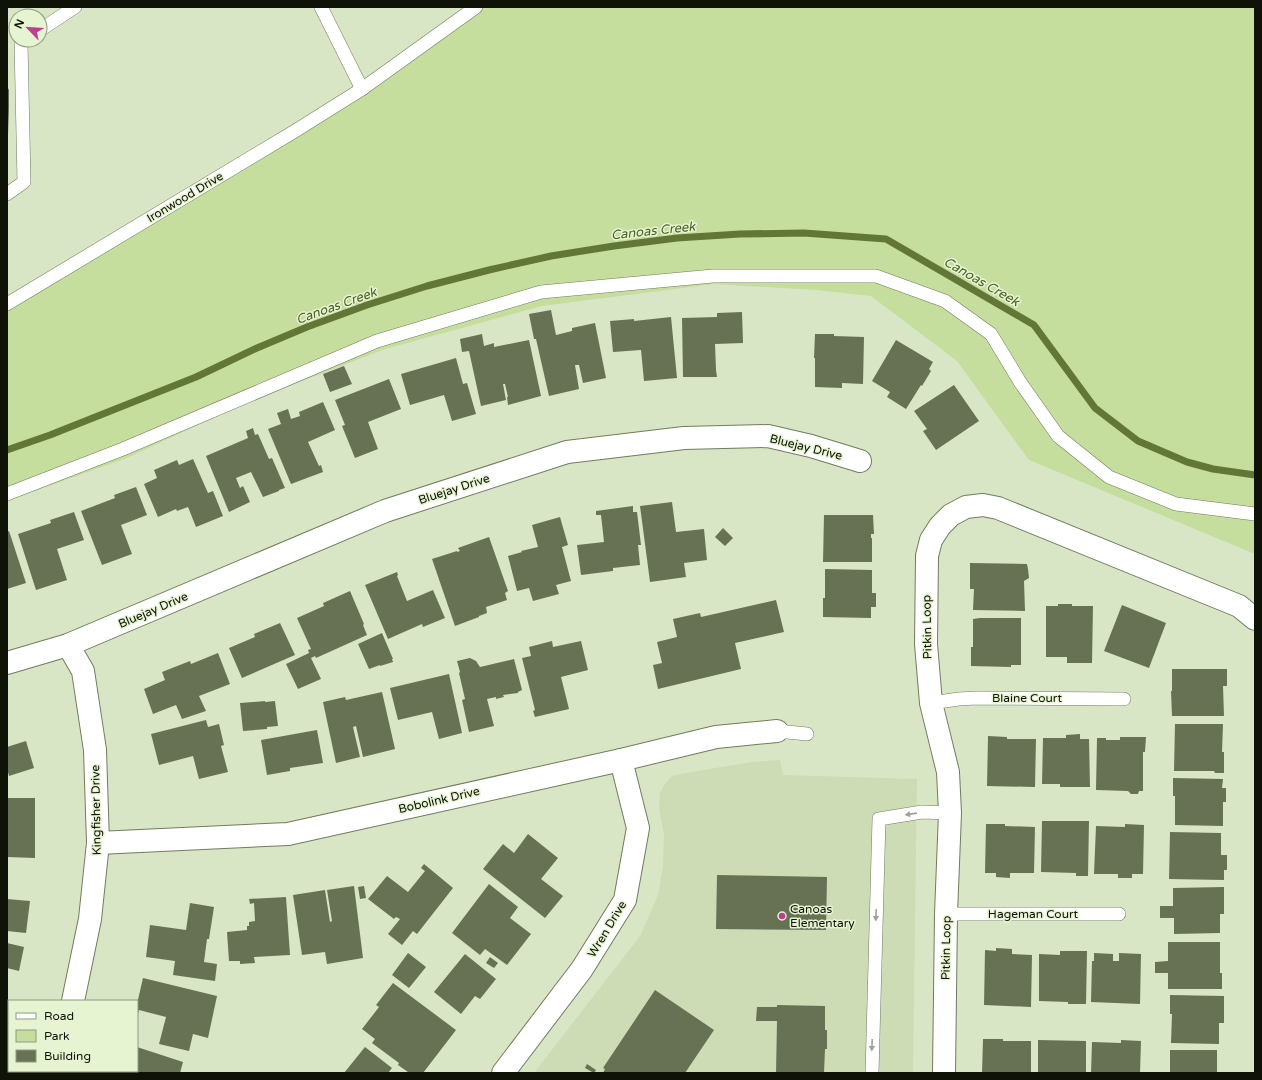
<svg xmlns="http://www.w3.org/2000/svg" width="1262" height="1080" viewBox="0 0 1262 1080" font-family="'Varela Round',sans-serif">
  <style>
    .built { fill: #cddcb4 }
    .green { fill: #c5dd9d }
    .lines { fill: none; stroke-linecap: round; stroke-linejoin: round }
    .stream { stroke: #627736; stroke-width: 7 }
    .building { fill: #677254 }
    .lane-casing { stroke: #717c5e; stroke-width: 14 }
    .street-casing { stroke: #717c5e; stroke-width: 24 }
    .lane { stroke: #fff; stroke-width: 13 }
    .street { stroke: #fff; stroke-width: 22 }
    .oneway { fill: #9fa09c }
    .poi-dot { fill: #bd4090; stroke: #e7f4d2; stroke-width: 1.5 }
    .labels { text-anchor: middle; stroke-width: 3; stroke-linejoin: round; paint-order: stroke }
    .street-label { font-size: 12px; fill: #0e1207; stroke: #e7f4d2 }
    .poi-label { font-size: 12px; fill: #0e1207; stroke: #e7f4d2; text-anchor: start }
    .water-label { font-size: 13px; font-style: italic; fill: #4d6022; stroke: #e7f4d2 }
  </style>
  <rect width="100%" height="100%" fill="#d9e6c5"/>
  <path class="built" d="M 780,760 L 783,775 L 917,779 L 913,1073 L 534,1073 L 640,936 L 658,895 L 663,866 L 664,835 L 659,808 L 660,793 L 665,784 L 672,776 L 691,772 L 752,762 Z"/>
  <path class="green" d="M 475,7 L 1255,7 L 1255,554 L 1029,460 L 957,361 L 871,296 L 816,290 L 714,284 L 542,306 L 385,349 L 250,401 L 127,458 L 7,501 L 7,304 L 295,131 Z"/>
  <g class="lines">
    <path class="stream" d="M 7,450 L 50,435 L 196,377 L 257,348 L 307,327 L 367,305 L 427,286 L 489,270 L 551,256 L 614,246 L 677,238 L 740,234 L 804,233 L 886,239 L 1034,325 L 1095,408 L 1138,441 L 1187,462 L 1213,469 L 1255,475"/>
  </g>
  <g class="building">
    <path d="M 7,86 L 9,90 L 9,109 L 8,135 L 7,135 Z"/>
    <path d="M 551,310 L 556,335 L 572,331 L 572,328 L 595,323 L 606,378 L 583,383 L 579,365 L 575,365 L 579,389 L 549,396 L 536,339 L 534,339 L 529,314 Z"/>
    <path d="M 742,312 L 743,343 L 715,344 L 716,370 L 717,377 L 683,377 L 682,318 L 717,317 L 717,313 Z"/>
    <path d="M 671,317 L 677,378 L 644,381 L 641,350 L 613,352 L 610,321 L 634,319 L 634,321 Z"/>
    <path d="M 482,334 L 484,346 L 494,343 L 494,347 L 529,340 L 541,396 L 508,405 L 507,397 L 508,397 L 505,384 L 503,384 L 506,400 L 481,406 L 469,351 L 462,352 L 460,339 Z"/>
    <path d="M 815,334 L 834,334 L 834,336 L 864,337 L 863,384 L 842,383 L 842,388 L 815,387 L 815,358 L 814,358 Z"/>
    <path d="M 896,340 L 933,362 L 929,369 L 931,371 L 922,386 L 921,385 L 906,409 L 887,397 L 890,392 L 872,381 Z"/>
    <path d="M 456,358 L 463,384 L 467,383 L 476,414 L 452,421 L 444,395 L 410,405 L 401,374 Z"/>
    <path d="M 344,366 L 352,384 L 330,392 L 323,374 Z"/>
    <path d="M 389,379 L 401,409 L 368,422 L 378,449 L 355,458 L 342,426 L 345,425 L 335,400 Z"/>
    <path d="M 954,385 L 979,421 L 936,450 L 923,431 L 927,429 L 914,411 Z"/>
    <path d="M 323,402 L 335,430 L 308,442 L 319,466 L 321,465 L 323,472 L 291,484 L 268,429 L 281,424 L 277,413 L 288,409 L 291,419 L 300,416 L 299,412 Z"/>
    <path d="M 253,428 L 255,435 L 258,434 L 269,459 L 272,458 L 285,488 L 279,490 L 279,491 L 263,497 L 251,472 L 236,478 L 240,488 L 243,486 L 250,502 L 229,512 L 206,456 L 248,438 L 246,431 Z"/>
    <path d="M 193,459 L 208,493 L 213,491 L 223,516 L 196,527 L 188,507 L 177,511 L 176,509 L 158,517 L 144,484 L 157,478 L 154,470 L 177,460 L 179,465 Z"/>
    <path d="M 136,487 L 147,515 L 121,525 L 132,554 L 102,565 L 81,511 L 115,498 L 114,495 Z"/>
    <path d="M 672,502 L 676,532 L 704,529 L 707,560 L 684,563 L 686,577 L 650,582 L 640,506 Z"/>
    <path d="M 633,506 L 633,512 L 637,512 L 641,545 L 638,545 L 640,565 L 613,568 L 613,571 L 581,575 L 577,545 L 604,542 L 601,515 L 596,515 L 596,511 Z"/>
    <path d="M 74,512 L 84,540 L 57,549 L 67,580 L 36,590 L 18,534 L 51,523 L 50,520 Z"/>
    <path d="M 824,515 L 873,515 L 874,534 L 871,534 L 871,538 L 872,538 L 872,562 L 823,562 Z"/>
    <path d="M 560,517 L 568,545 L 562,547 L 571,581 L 556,585 L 559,594 L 533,601 L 529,588 L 517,591 L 508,556 L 522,552 L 521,551 L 538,547 L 532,525 Z"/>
    <path d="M 723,528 L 733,538 L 725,546 L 715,537 Z"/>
    <path d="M 9,531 L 26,583 L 7,589 L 7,532 Z"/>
    <path d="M 489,537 L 508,591 L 505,593 L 507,600 L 486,607 L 487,613 L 479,616 L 479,617 L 455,626 L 432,559 L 457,551 L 457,552 L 460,551 L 458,548 Z"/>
    <path d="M 970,563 L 1027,564 L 1028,569 L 1029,578 L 1024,581 L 1025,611 L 973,610 L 974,589 L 970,589 Z"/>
    <path d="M 825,569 L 872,570 L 872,593 L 876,593 L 876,607 L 871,607 L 871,618 L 823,617 L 823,598 L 825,598 Z"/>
    <path d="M 397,572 L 398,575 L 397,576 L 407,601 L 433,590 L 445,618 L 423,627 L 422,624 L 388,639 L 365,585 Z"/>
    <path d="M 350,591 L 364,624 L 363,625 L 367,635 L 316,658 L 315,656 L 311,658 L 321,679 L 298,689 L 286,664 L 309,653 L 308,650 L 311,649 L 297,618 L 324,606 L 323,603 Z"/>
    <path d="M 776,600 L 784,632 L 735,643 L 741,669 L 658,689 L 653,665 L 662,663 L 657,642 L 677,637 L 673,619 L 700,613 L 701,617 Z"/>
    <path d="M 1058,604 L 1072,604 L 1072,606 L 1093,606 L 1092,663 L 1067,663 L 1067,657 L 1046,657 L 1046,606 L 1058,606 Z"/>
    <path d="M 1122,605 L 1166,623 L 1149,668 L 1104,651 Z"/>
    <path d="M 980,618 L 1021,618 L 1021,665 L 1011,665 L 1011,667 L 971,666 L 971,647 L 973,647 L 973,619 Z"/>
    <path d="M 280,623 L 295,655 L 242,678 L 229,648 L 255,637 L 254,634 Z"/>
    <path d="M 382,633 L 393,659 L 392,659 L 393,662 L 380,666 L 380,665 L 369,669 L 358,644 Z"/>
    <path d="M 552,641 L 553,647 L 581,641 L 588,670 L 561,677 L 569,709 L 535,717 L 533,711 L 535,710 L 522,658 L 531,656 L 529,647 Z"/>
    <path d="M 218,653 L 230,684 L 199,696 L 206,711 L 182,719 L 176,705 L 153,714 L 144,689 L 165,680 L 162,672 L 190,661 L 191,664 Z"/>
    <path d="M 470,658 L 476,661 L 480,667 L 514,659 L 522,690 L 518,692 L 518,693 L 503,695 L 504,697 L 496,699 L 496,697 L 487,699 L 494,726 L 469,732 L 462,700 L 465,699 L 459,673 L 460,672 L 457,661 Z"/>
    <path d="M 1172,669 L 1227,669 L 1227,686 L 1223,686 L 1224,716 L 1172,716 L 1171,691 L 1172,691 Z"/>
    <path d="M 449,674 L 462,733 L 439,739 L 432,712 L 398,720 L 390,688 Z"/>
    <path d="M 382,692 L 395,749 L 363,757 L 356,726 L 353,727 L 360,757 L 336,763 L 323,702 L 345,697 L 346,700 Z"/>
    <path d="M 265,701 L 265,702 L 275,701 L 278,726 L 267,727 L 267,729 L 243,731 L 240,703 Z"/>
    <path d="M 206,720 L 208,727 L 219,724 L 224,745 L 221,746 L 228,772 L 199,779 L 193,756 L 159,765 L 151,734 Z"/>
    <path d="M 1175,724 L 1223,724 L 1222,752 L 1224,752 L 1224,773 L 1215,773 L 1214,771 L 1174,771 Z"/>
    <path d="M 317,730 L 323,763 L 290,768 L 290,771 L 267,775 L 261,740 Z"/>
    <path d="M 1080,734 L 1080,739 L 1089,739 L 1090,787 L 1060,787 L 1060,784 L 1042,784 L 1043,738 L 1066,738 L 1066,735 Z"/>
    <path d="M 988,736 L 1007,737 L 1007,739 L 1036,739 L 1035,787 L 987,786 Z"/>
    <path d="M 1120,737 L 1146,737 L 1145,752 L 1143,752 L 1143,791 L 1139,791 L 1138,794 L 1131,794 L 1128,791 L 1096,790 L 1097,738 L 1106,738 L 1106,740 L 1120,740 Z"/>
    <path d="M 26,741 L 34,768 L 9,776 L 8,772 L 7,772 L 7,747 Z"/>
    <path d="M 1173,778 L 1223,779 L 1222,788 L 1226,788 L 1226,802 L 1223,802 L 1223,826 L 1175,825 L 1175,796 L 1173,796 Z"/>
    <path d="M 7,798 L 35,798 L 35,858 L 7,857 Z"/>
    <path d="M 1042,821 L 1089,821 L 1088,876 L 1076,876 L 1076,873 L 1041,872 Z"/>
    <path d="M 986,824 L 1005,824 L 1005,826 L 1035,827 L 1034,873 L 1010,873 L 1010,878 L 996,877 L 996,873 L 985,873 Z"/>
    <path d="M 1125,824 L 1144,825 L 1143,874 L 1132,874 L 1132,878 L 1118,878 L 1118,874 L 1094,874 L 1096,826 L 1125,827 Z"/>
    <path d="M 1170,832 L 1221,833 L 1221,855 L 1227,855 L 1227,870 L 1224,870 L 1224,880 L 1169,879 Z"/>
    <path d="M 528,834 L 558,858 L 541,879 L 563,896 L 545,918 L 483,869 L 503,844 L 514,853 Z"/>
    <path d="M 424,864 L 453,888 L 417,934 L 413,931 L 402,945 L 388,934 L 400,919 L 396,917 L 394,919 L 368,899 L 387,876 L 408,892 L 425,871 L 421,868 Z"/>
    <path d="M 717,875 L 827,877 L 826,930 L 716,929 Z"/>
    <path d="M 489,884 L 518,907 L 510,918 L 531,934 L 507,965 L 485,949 L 480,955 L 452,933 Z"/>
    <path d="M 354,886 L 363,958 L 327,964 L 325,952 L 302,955 L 293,895 L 325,890 L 330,922 L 332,921 L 327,890 Z"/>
    <path d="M 364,886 L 366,898 L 360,899 L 358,887 Z"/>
    <path d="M 1224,887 L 1224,914 L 1220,914 L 1220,933 L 1174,934 L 1174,918 L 1160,918 L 1160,906 L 1173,906 L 1173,888 Z"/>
    <path d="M 286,897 L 290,955 L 254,957 L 255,963 L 240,964 L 240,961 L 229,961 L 227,932 L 247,930 L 247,926 L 249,926 L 249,922 L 255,921 L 254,903 L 250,904 L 249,899 Z"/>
    <path d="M 7,899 L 30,901 L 26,933 L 7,931 Z"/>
    <path d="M 190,903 L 214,907 L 209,939 L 207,939 L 204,962 L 217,964 L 215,981 L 173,975 L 175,961 L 146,957 L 150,925 L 186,930 Z"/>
    <path d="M 1168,942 L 1220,942 L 1220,973 L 1222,973 L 1222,989 L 1168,989 L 1168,973 L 1155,973 L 1155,962 L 1168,961 Z"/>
    <path d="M 7,943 L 24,947 L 19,971 L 7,968 Z"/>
    <path d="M 996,948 L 1012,949 L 1012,954 L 1032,955 L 1031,1007 L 984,1005 L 985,950 L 996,951 Z"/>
    <path d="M 1060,951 L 1087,951 L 1086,1004 L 1068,1004 L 1068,1002 L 1039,1001 L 1039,954 L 1060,955 Z"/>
    <path d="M 408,953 L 426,967 L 409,988 L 392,975 Z"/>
    <path d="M 1094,953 L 1113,954 L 1113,961 L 1119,961 L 1119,953 L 1141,954 L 1140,1004 L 1091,1002 L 1092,961 L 1094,961 Z"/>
    <path d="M 465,954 L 496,979 L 480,999 L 475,996 L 461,1014 L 434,992 Z"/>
    <path d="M 490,957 L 498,963 L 494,968 L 486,963 Z"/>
    <path d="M 143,978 L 217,996 L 208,1038 L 193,1034 L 189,1051 L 159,1044 L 166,1017 L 139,1010 L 137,1018 L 137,1004 Z"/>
    <path d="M 393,983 L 456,1030 L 423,1073 L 411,1073 L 409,1072 L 408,1072 L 398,1065 L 399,1063 L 372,1043 L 375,1039 L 362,1029 L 379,1007 L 376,1005 Z"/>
    <path d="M 655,990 L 714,1030 L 685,1073 L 603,1073 L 605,1069 L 603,1068 Z"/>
    <path d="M 1170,995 L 1224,996 L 1224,1023 L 1219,1023 L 1219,1044 L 1171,1043 L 1172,1014 L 1170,1014 Z"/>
    <path d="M 777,1005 L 825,1006 L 825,1030 L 827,1030 L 827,1049 L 825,1049 L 824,1073 L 776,1073 L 777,1021 L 756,1021 L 757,1007 L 777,1007 Z"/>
    <path d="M 983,1039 L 1003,1039 L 1003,1041 L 1031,1041 L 1031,1073 L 982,1073 Z"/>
    <path d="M 1038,1040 L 1086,1041 L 1086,1073 L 1038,1073 Z"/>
    <path d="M 1121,1040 L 1141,1041 L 1140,1073 L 1091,1073 L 1092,1042 L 1121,1043 Z"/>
    <path d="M 137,1047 L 183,1062 L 180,1073 L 116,1073 L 117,1071 L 137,1071 Z"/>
    <path d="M 365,1047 L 392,1068 L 388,1073 L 344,1073 Z"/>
    <rect x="1170" y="1050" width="47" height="23"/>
    <path d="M 587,1064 L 596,1070 L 594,1073 L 585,1068 Z"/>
  </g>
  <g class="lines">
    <g class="lane-casing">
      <g id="lane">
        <path d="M 321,7 L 362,89"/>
        <path d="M 40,30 L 75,7"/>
        <path d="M 7,194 L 24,182 L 21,42 L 24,40"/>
        <path d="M 7,304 L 295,131 L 362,89 L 476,7"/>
        <path d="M 7,494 L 123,449 L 377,341 L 541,292 L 713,276 L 876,276 L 945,301 L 991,334 L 1020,382 L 1058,436 L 1109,477 L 1176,504 L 1255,514"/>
        <path d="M 931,703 L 959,699 L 976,698 L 1124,699"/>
        <path d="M 777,731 L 807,734"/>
        <path d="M 946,914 L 1119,914"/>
        <path d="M 872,1073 L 879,819 L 922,812 L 950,813"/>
      </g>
    </g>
    <g class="street-casing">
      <g id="street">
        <path d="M 68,645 L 83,671 L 95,750 L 98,843 L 90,919 L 73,1001"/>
        <path d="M 7,663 L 68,645 L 385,511 L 567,452 L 684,438 L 768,436 L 811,446 L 860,461"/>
        <path d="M 98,843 L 288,834 L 621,760 L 716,737 L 777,731"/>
        <path d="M 53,1073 L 53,1071"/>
        <path d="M 503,1073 L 582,969 L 625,900 L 638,828 L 621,760"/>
        <path d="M 944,1073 L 946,914 L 950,813 L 948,772 L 931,703 L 926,644 L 927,556 L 931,540 L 940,526 L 951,515 L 966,507 L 983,505 L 998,508 L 1239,606 L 1255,619"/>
      </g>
    </g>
    <use href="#lane" class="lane"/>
    <use href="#street" class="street"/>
  </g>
  <defs><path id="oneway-solid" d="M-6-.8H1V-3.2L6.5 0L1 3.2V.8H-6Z"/></defs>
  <g class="oneway">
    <use href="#oneway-solid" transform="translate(911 814) rotate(172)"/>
    <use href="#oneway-solid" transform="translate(876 915) rotate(92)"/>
    <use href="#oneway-solid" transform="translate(872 1045) rotate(92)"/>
  </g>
  <circle class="poi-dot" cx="782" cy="916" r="4"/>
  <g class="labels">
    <g class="street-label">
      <text transform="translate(185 197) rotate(-31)" y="4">Ironwood Drive</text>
      <text transform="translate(806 447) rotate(14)" y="4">Bluejay Drive</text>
      <text transform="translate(454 489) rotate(-18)" y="4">Bluejay Drive</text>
      <text transform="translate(153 610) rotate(-23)" y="4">Bluejay Drive</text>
      <text transform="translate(927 627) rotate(-91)" y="4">Pitkin Loop</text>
      <text x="1027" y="702">Blaine Court</text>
      <text transform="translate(439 800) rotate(-13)" y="4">Bobolink Drive</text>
      <text transform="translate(96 810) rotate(-91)" y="4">Kingfisher Drive</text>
      <text x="1033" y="918">Hageman Court</text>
      <text transform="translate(607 929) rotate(-59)" y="4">Wren Drive</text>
      <text transform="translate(946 948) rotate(-89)" y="4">Pitkin Loop</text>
    </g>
    <g class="poi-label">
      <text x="790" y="913">Canoas<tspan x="790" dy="14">Elementary</tspan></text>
    </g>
    <g class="water-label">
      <text transform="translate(653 230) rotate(-6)" y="5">Canoas Creek</text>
      <text transform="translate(982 281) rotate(30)" y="5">Canoas Creek</text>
      <text transform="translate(336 305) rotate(-20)" y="5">Canoas Creek</text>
    </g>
  </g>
  <rect width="1262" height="1080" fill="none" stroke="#0e1207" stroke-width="16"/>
  <rect x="8" y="1000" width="130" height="72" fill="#e7f4d2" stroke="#909a81"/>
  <rect x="16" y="1013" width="20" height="6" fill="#ffffff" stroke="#909a81"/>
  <text x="44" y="1020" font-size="12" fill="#0e1207">Road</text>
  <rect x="16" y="1030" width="20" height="12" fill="#c5dd9d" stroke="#909a81"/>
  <text x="44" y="1040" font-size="12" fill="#0e1207">Park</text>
  <rect x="16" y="1050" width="20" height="12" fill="#677254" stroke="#909a81"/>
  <text x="44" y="1060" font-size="12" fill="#0e1207">Building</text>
  <g transform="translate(28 28) rotate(295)"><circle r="19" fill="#e7f4d2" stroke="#909a81"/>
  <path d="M0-3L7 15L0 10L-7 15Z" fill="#bd4090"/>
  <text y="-6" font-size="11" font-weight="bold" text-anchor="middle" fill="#0e1207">N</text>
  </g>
</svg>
